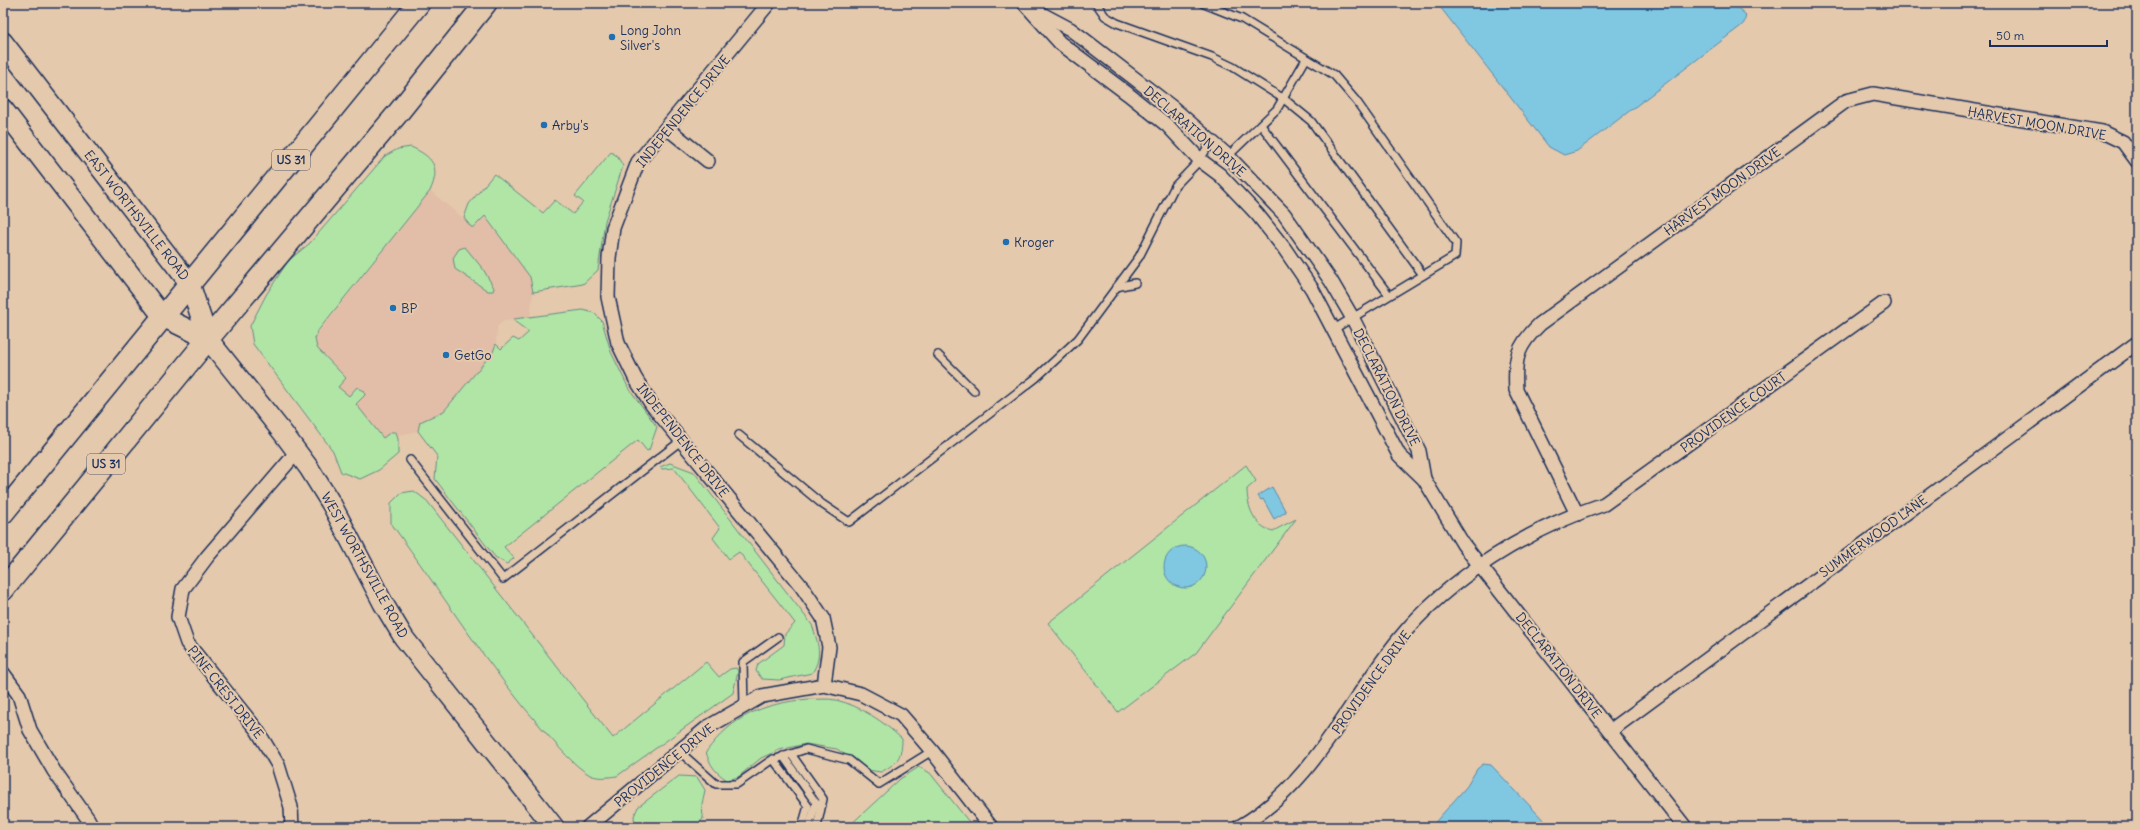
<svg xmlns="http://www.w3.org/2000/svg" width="2140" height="830" viewBox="0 0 2140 830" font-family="Delius,sans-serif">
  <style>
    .built { fill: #e2bda7 }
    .green { fill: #b0e5a6; stroke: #668a82 }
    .water { fill: #80c7e1; stroke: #588aad }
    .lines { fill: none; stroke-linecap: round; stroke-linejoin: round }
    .lane-casing { stroke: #1b2f5e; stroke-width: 10 }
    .street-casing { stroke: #1b2f5e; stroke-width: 16 }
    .secondary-casing { stroke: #1b2f5e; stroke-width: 22 }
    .primary-casing { stroke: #1b2f5e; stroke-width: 24 }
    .lane { stroke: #e4c9ac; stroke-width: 7 }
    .street { stroke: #e4c9ac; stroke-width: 13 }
    .secondary { stroke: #e4c9ac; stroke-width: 19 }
    .primary { stroke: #e4c9ac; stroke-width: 21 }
    .poi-dot { fill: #1f6fb2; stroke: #e4c9ac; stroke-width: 1.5 }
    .labels { text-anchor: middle; stroke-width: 4; stroke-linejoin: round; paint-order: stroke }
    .shield { fill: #e4c9ac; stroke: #575d75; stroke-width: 1 }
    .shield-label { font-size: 12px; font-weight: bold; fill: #1b2f5e }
    .poi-label { font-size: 13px; fill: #1b2f5e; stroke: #e4c9ac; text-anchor: start }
    .street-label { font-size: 13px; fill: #1b2f5e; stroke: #e4c9ac }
  </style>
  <rect width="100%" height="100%" fill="#e4c9ac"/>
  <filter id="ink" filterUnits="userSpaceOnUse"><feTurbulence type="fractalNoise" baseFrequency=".025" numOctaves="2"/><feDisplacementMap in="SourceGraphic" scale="8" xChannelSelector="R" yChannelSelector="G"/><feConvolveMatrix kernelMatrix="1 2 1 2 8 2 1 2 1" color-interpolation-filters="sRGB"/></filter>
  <g filter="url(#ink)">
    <path class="built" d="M 430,191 L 474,227 L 484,216 L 530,277 L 533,292 L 530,317 L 503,321 L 497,327 L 496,344 L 494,352 L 444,411 L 421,422 L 418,431 L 383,438 L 355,404 L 363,398 L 348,397 L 337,387 L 346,377 L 317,348 L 315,337 Z"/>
    <g class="green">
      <path d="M 411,147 C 433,157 441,167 430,191 L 317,332 L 315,339 L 317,348 L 346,378 L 338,387 L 349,396 L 357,387 L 364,391 L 365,395 L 356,404 L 383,438 L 391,432 L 396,432 L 398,439 L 398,454 L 379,470 L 360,479 L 341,472 L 333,451 L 253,344 L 250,326 L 266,295 L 288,261 L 310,243 L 385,156 L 398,149 Z"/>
      <path d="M 611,152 L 617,156 L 623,166 L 605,221 L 598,270 L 583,284 L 533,292 L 530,277 L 485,216 L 474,227 L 471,227 L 464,218 L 469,204 L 494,174 L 543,213 L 555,200 L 573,214 L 583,202 L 575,196 Z"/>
      <path d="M 465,247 L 483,269 L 494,288 L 493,291 L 488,291 L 455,269 L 453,258 L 459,249 Z"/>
      <path d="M 583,310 L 594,313 L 602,321 L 611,352 L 628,387 L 657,427 L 649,450 L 647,451 L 638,440 L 504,547 L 514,558 L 507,564 L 495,557 L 435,479 L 437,456 L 418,431 L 420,422 L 444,411 L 493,352 L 496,344 L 501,349 L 513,338 L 519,341 L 529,332 L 514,321 L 514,319 Z"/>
      <path d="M 670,463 L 694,472 L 812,625 C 818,642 823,657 812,673 L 779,680 L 762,679 L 756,671 L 758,664 L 784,645 L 785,634 L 795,623 L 739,552 L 729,559 L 713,538 L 720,528 L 674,468 L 662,469 L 660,467 Z"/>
      <path d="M 1246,465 L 1256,481 L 1247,489 C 1247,506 1254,527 1273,531 L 1296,519 L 1196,653 L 1118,712 L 1048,623 Z"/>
      <path d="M 414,491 L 427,501 L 613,738 L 706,662 L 719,677 L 730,669 L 736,668 L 738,671 L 733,693 L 617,776 C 608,777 599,779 590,775 C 573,765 559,747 546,733 C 488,668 442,593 391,523 L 391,503 L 401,493 Z"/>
      <path d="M 808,699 C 817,700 827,698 836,700 C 861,706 884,722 902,739 C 902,758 897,763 881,772 L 867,770 L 837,749 L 806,744 L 779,750 L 761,758 L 738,777 L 727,780 C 715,772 710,765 706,752 C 733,715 763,704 808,699 Z"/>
      <path d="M 919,767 L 930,773 L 973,827 L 848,827 L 900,779 Z"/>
      <path d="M 679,776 L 697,777 L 705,790 L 702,804 L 703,819 L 694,827 L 635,827 L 634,816 L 638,807 Z"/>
    </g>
    <g class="water">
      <path d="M 1437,3 L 1703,3 L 1738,8 L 1746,15 L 1744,23 L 1741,26 L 1577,151 L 1564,155 L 1549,147 Z"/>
      <path d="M 1272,487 L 1286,512 L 1274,519 L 1263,499 L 1261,500 L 1258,496 Z"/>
      <circle cx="1185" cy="567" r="21"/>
      <path d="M 1483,764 L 1491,765 L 1550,827 L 1431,827 L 1467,786 L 1477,769 Z"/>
    </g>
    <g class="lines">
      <g class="lane-casing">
        <g id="lane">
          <path d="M 1096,3 L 1105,16 L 1117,23 L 1212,57 L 1233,67 L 1284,99 L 1311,121 L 1423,275"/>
          <path d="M 1202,3 L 1242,19 L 1334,75 L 1357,102 L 1456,243 L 1455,256 L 1334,329"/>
          <path d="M 1261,125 L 1389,295"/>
          <path d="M 1228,156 L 1277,109 L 1306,59"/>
          <path d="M 1116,287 L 1135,283"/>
          <path d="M 938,355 L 974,391"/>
          <path d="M 739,435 L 822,504 L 849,522 L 1036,378 L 1078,339 L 1139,257 L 1175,186 L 1200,160 L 1211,141"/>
          <path d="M 410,460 L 503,579 L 682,440"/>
          <path d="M 744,707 L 743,662 L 778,637"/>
          <path d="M 679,751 L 716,784 L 737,784 L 770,761 L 806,749 L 849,760 L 879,784 L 932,751"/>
          <path d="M 791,754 L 823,799 L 817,827"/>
          <path d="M 783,756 L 816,803 L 809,827"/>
          <path d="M 773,759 L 808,806 L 802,827"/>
        </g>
      </g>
      <g class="street-casing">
        <g id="street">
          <path d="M 769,3 L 638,162 L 613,228 L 609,258 L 608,297 L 618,343 L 635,378 L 652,405 L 802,587 L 823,618 L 829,647 L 824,685"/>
          <path d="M 1024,3 L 1060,43 L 1128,94 L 1168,126 L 1200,160 L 1220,175 L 1257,214 L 1284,248 L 1312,289 L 1399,455 L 1424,479 L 1463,544 L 1685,827"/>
          <path d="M 1036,11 L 1070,29 L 1086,41 L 1173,108 L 1228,156 L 1284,214 L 1331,281 L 1352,317 L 1419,451 L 1424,479"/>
          <path d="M 667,128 L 708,161"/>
          <path d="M 1577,514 L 1516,390 C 1514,358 1517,346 1540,324 L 1846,101 L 1873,94 L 2102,132 L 2123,142 L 2137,161"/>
          <path d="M 3,673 L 19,695 L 30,730 L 54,771 L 88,819 L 92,827"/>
          <path d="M 1610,731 L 2137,343"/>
          <path d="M 292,827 L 291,807 L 278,765 L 257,730 L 187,643 L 178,617 L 183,589 L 207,557 L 297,452"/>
          <path d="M 588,827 L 708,727 L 762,696 L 824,685 L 861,694 L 901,715 L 932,751 L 991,827"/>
          <path d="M 1239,827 C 1314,784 1347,703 1399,639 C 1449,577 1529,529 1604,504 L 1884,303"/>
        </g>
      </g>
      <g class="secondary-casing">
        <g id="secondary">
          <path d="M 3,42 L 190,284 L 208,339 L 283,433 L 309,468 L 332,505 L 383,603 L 404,638 L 554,827"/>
          <path d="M 3,109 L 163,317 L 208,339"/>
        </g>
      </g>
      <g class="primary-casing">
        <g id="primary">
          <path d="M 3,513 L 419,3"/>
          <path d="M 3,590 L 208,339 L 398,113 L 486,3"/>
        </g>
      </g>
      <use href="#lane" class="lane"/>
      <use href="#street" class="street"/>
      <use href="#secondary" class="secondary"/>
      <use href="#primary" class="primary"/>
    </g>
  </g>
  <g class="poi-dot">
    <circle cx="612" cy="37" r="4"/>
    <circle cx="544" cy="125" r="4"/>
    <circle cx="1006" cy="242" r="4"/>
    <circle cx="393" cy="308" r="4"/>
    <circle cx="446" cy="355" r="4"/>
  </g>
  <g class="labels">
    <g class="shield">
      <rect x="272" y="150" width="38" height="20" rx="3"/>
      <rect x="87" y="454" width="38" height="20" rx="3"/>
    </g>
    <g class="shield-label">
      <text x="291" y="164">US 31</text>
      <text x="106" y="468">US 31</text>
    </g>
    <g class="poi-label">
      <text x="620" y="35">Long John<tspan x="620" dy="15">Silver's</tspan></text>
      <text x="552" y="130">Arby's</text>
      <text x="1014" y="247">Kroger</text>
      <text x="401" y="313">BP</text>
      <text x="454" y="360">GetGo</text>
    </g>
    <g class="street-label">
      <text transform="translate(683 111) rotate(-51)" y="5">INDEPENDENCE DRIVE</text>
      <text transform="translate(2037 123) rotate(10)" y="5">HARVEST MOON DRIVE</text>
      <text transform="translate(1195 131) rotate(41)" y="5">DECLARATION DRIVE</text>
      <text transform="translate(1722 191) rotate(-36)" y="5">HARVEST MOON DRIVE</text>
      <text transform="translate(137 215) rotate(52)" y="5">EAST WORTHSVILLE ROAD</text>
      <text transform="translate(1387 387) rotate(63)" y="5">DECLARATION DRIVE</text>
      <text transform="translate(1733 412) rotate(-36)" y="5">PROVIDENCE COURT</text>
      <text transform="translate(683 440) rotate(52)" y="5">INDEPENDENCE DRIVE</text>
      <text transform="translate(1873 536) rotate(-36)" y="5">SUMMERWOOD LANE</text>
      <text transform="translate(365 565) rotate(61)" y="5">WEST WORTHSVILLE ROAD</text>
      <text transform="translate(1559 665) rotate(52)" y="5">DECLARATION DRIVE</text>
      <text transform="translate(1371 682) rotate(-54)" y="5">PROVIDENCE DRIVE</text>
      <text transform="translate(226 692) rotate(52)" y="5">PINE CREST DRIVE</text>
      <text transform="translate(664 765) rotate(-39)" y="5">PROVIDENCE DRIVE</text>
    </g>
  </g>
  <rect width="2140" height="830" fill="none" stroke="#e4c9ac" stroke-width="16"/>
  <rect x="8" y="8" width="2124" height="814" fill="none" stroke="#1b2f5e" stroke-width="1.5" filter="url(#ink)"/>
  <path d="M1990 40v6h117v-6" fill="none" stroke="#1b2f5e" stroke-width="2"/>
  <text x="1996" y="40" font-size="12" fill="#1b2f5e" stroke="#e4c9ac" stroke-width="3" paint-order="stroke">50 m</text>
</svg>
